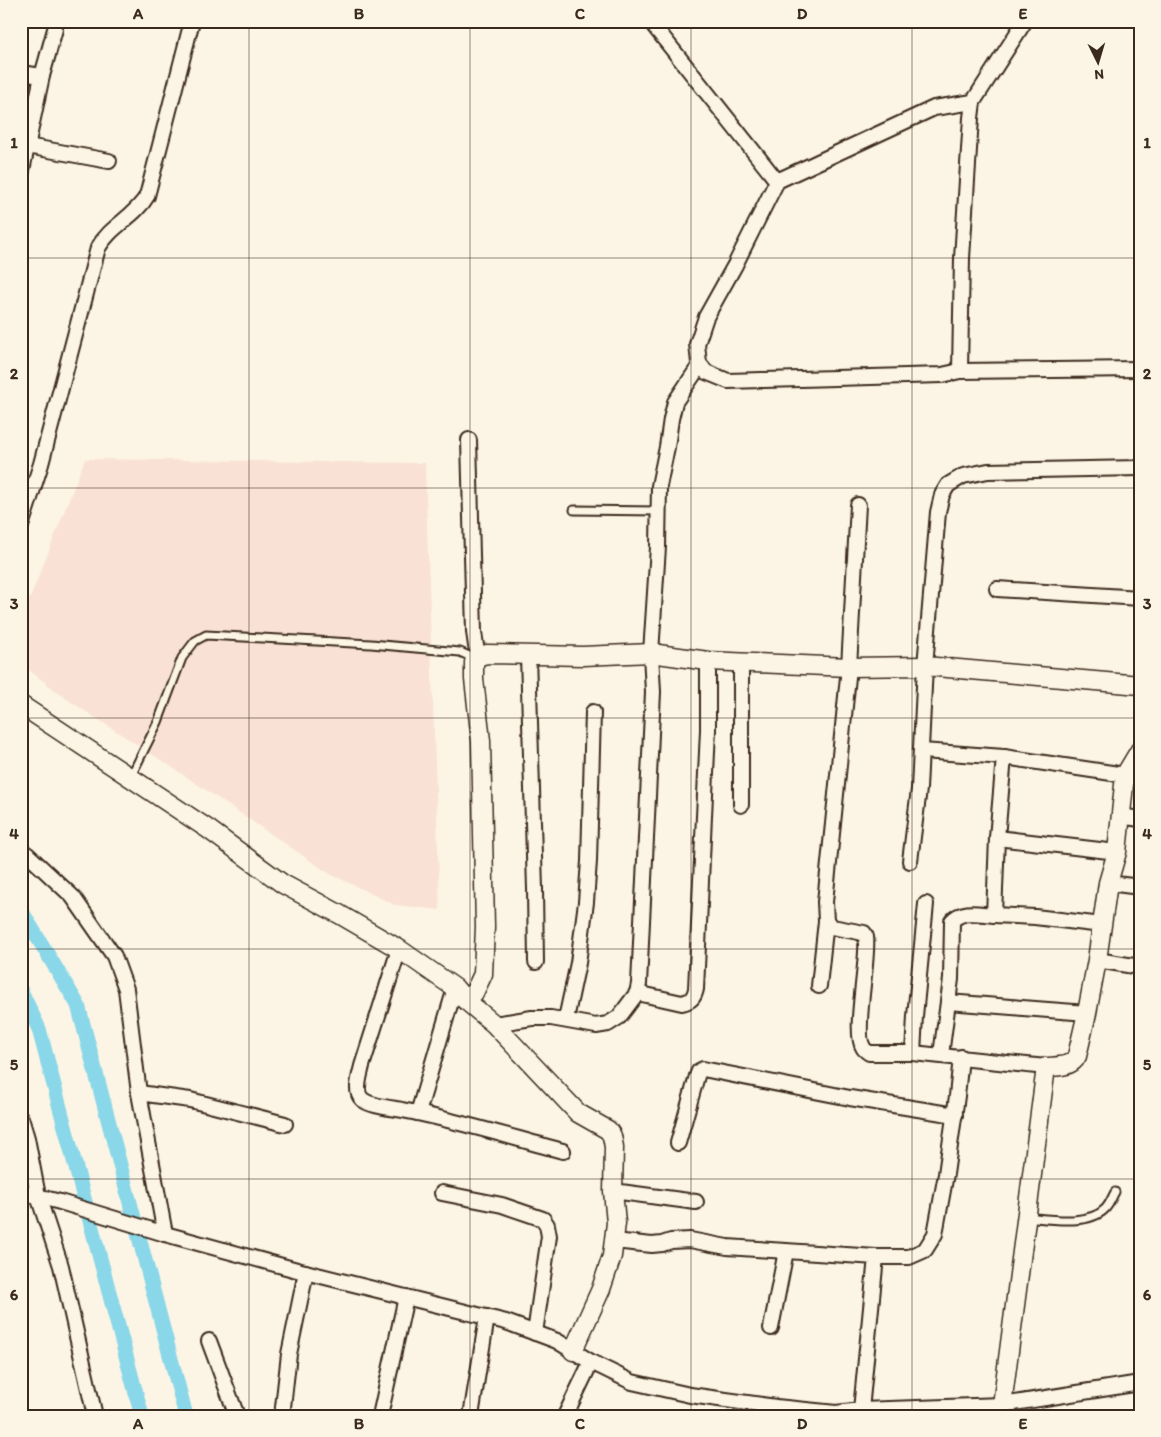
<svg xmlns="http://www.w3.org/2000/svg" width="1161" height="1437" viewBox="0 0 1161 1437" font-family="Itim,sans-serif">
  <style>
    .built { fill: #f9e2d5 }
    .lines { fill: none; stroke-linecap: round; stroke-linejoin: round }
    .canal { stroke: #89d7e8; stroke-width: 15 }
    .service-casing { stroke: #3b2a1e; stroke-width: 11 }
    .minor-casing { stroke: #3b2a1e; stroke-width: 18 }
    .tertiary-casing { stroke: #3b2a1e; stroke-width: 21 }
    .service { stroke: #fcf5e5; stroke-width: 7 }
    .minor { stroke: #fcf5e5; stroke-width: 14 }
    .tertiary { stroke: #fcf5e5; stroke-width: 18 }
    .grid { fill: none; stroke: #3b2a1e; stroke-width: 1; stroke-opacity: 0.55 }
    .neatline { fill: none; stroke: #3b2a1e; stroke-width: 2 }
    .grid-label { font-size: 16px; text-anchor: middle; font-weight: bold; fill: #3b2a1e }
  </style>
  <rect width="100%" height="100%" fill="#fcf5e5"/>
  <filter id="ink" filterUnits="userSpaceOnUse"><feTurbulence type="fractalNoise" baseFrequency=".02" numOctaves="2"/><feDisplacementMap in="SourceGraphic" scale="10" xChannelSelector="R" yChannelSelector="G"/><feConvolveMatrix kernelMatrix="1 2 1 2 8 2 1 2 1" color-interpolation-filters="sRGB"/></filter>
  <g filter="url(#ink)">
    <path class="built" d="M 85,459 L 425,463 L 440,910 L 395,905 L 330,874 L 167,764 L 68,700 L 21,664 L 21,621 Z"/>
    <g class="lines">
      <g class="canal">
        <path d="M 21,913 L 24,915 L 78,1005 L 186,1416"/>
        <path d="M 21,991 L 39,1029 L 142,1416"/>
      </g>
      <g class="service-casing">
        <g id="service">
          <path d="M 574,510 L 659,511"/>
          <path d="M 131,776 L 158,722 L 182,658 L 195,641 L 206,635 L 371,644 L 460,652 L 469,656 L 474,661"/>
          <path d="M 1026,1217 C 1049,1219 1088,1226 1105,1209 C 1110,1204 1112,1197 1115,1192"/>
        </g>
      </g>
      <g class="minor-casing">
        <g id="minor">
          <path d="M 650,21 L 777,181 L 735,265 L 706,317 L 697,344 L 699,363 L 706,372 L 728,381 L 942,375 L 960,371 L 1140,369"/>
          <path d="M 21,73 L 42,76"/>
          <path d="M 27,146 L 109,161"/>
          <path d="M 21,175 L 42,76 L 55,29"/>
          <path d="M 777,181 L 934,108 L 973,102"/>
          <path d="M 960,371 L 962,258 L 971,118 L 973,102 L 1025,21"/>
          <path d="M 469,440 L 474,632 L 476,646 L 479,656"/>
          <path d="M 858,505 L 849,667 L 825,902 L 826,921 L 832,927 L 864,933 L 866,937 C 869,960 853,1032 863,1047 C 864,1050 867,1051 869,1053 L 913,1053 L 1046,1067"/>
          <path d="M 21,526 L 41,464 L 98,248 C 110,226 135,217 147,196 L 192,21"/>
          <path d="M 997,589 L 1140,598"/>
          <path d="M 528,655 L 535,889 L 536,962"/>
          <path d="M 922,751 L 1004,757 L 1125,775"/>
          <path d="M 1004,757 L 997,838 L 994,915 L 1035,917 L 1102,925"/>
          <path d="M 741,805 L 741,663"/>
          <path d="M 1120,816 L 1140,819"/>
          <path d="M 997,838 L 1117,852"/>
          <path d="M 21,850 L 28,855 L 73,897 L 114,956 L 126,989 L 139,1093 L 165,1234"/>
          <path d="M 910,861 L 919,789 L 925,666 L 938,512 L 942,495 L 948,485 L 963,476 L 988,471 L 1140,468"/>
          <path d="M 1108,883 L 1140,887"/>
          <path d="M 399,949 L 362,1066 C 360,1075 354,1092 362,1099 C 369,1106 392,1108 402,1110 C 456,1120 510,1137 563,1151"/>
          <path d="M 1097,960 L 1140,967"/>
          <path d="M 819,986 L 826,921"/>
          <path d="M 637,993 L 682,1003 C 691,1001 694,998 696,989 L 708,730 L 708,661"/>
          <path d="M 948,1002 L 1087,1013"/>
          <path d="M 566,1019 L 578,963 L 586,902 L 589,861 L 593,712"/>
          <path d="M 494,1024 L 532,1018 L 551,1018 L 596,1026 L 608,1024 L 619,1017 L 637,993 L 639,984 L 653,692 L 651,653 L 658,547 L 659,486 L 667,447 L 671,419 L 675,402 L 700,365"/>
          <path d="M 913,1053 L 915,1016 L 926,904"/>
          <path d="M 941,1055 L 951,979 L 952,921 C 963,909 979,914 994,915"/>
          <path d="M 139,1093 L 190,1100 L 285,1124"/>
          <path d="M 418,1113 L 455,988"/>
          <path d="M 21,1118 L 27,1138 L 38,1196 L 61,1266 L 95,1416"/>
          <path d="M 678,1143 L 697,1076 L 699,1071 L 703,1069 L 850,1098 L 955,1115"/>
          <path d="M 613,1191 L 696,1202"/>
          <path d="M 21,1192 L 60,1202 L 165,1234 L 297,1270 L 506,1322 L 557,1341 L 591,1362 L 632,1382 L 690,1395 L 776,1407 L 836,1413 L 861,1410 L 864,1416"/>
          <path d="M 442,1193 L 502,1205 L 543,1219 L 547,1225 L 549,1236 L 535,1333"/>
          <path d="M 614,1241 L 652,1245 L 662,1244 L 671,1241 L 690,1240 L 727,1247 L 876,1257 L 861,1410 L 1002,1405 L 1140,1383"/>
          <path d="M 876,1257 L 909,1257 L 925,1250 L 935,1234 L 946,1174 L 957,1096 L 961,1057"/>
          <path d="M 771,1328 L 786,1251"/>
          <path d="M 209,1341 L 237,1416"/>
          <path d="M 282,1416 L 289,1354 L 306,1272"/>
          <path d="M 380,1416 L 406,1297"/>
          <path d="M 471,1416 L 487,1317"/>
          <path d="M 565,1416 L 591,1362"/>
        </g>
      </g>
      <g class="tertiary-casing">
        <g id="tertiary">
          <path d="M 21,705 L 208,829 L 283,884 L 339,914 L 399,949 L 455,988 L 464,999 L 494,1024 L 578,1113 L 608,1130 L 612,1136 L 614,1147 L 613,1191 L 616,1223 L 612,1256 L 601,1289 L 573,1351"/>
          <path d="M 464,999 L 474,993 L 483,974 L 485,927 L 481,741 L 474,679 L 474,662 L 479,656 L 487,654 L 583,656 L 651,653 L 708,661 L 849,667 L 925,666 L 1140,685"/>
          <path d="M 1002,1405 L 1046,1067 C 1057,1066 1071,1068 1077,1056 L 1087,1013 L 1097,960 L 1108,883 L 1117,852 L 1125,775 L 1140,750"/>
        </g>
      </g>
      <use href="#service" class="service"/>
      <use href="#minor" class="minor"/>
      <use href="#tertiary" class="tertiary"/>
    </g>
  </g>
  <path class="grid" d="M 249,21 L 249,1416M 470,21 L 470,1416M 691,21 L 691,1416M 912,21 L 912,1416M 21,258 L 1140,258M 21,488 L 1140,488M 21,718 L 1140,718M 21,949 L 1140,949M 21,1179 L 1140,1179"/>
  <rect width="1161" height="1437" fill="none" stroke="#fcf5e5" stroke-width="55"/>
  <g transform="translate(1098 62) rotate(175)" stroke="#fcf5e5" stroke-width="4" paint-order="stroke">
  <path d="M0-4L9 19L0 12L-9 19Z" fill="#3b2a1e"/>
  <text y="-8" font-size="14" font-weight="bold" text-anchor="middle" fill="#3b2a1e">N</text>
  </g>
  <rect x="28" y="28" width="1106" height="1382" class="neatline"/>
  <g class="grid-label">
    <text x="138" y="19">A</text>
    <text x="359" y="19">B</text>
    <text x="580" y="19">C</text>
    <text x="802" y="19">D</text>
    <text x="1023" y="19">E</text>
    <text x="14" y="148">1</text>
    <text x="1147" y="148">1</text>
    <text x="14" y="379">2</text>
    <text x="1147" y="379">2</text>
    <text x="14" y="609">3</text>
    <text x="1147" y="609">3</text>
    <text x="14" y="839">4</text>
    <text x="1147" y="839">4</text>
    <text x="14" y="1070">5</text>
    <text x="1147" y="1070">5</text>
    <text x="14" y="1300">6</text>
    <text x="1147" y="1300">6</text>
    <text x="138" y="1429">A</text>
    <text x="359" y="1429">B</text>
    <text x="580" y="1429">C</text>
    <text x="802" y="1429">D</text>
    <text x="1023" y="1429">E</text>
  </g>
</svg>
